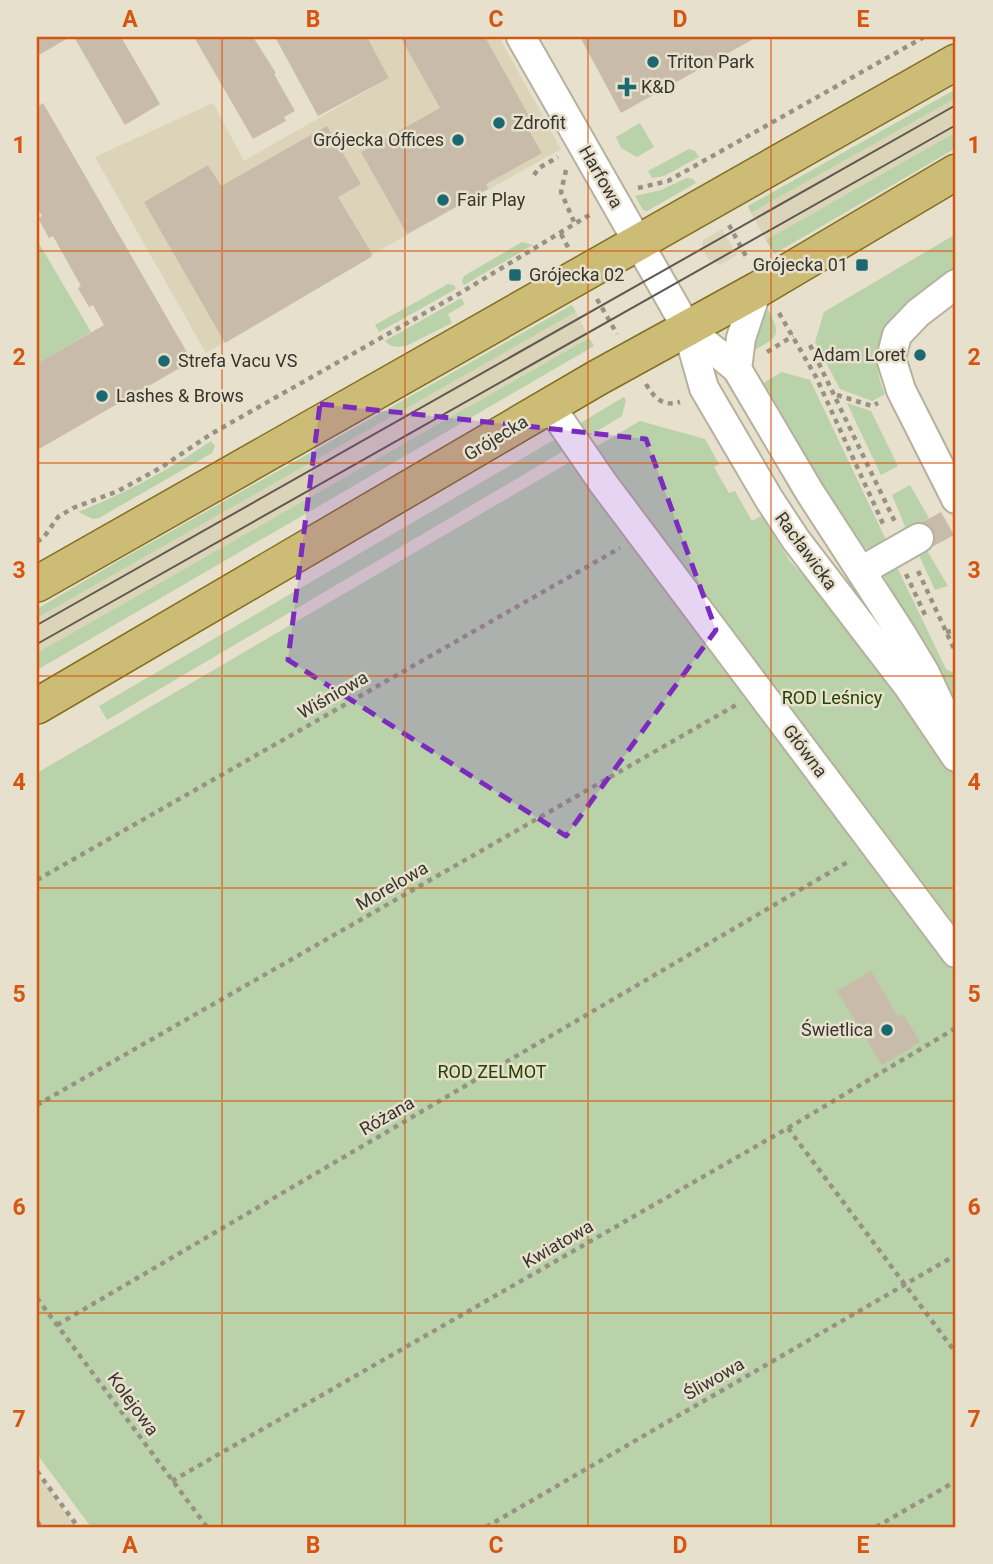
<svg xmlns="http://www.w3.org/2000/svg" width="993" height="1564" viewBox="0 0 993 1564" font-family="Roboto,sans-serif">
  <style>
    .built { fill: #dcd4b8 }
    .green { fill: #b9d2a9 }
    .building { fill: #c9bbaa }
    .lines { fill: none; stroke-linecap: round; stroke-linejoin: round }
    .minor-casing { stroke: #b6b19d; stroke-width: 32 }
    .major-casing { stroke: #837020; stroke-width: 38 }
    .path { stroke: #979384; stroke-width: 4.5; stroke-dasharray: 5 5; stroke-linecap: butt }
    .minor { stroke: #fff; stroke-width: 28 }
    .major { stroke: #cdbc75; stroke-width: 35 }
    .tram { stroke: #5d5a50; stroke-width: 2 }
    .marked { fill: #7b2cbf; fill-opacity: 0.2; stroke: #7b2cbf; stroke-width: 5; stroke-dasharray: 14 9; stroke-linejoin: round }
    .grid { fill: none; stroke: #d6550f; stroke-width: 2; stroke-opacity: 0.55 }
    .poi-dot { fill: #1c6870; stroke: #e6e0cc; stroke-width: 2.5 }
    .labels { text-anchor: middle; stroke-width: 5; stroke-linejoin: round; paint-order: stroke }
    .poi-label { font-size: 18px; fill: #37352d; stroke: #e6e0cc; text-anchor: start }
    .street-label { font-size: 18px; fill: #37352d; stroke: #e6e0cc }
    .park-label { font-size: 18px; fill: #244400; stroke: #e6e0cc }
    .neatline { fill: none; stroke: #d6550f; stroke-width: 2.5 }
    .grid-label { font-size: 23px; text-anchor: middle; font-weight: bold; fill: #d6550f }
  </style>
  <rect width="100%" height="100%" fill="#e6e0cc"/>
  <g class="built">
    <path d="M 367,37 L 499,37 L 561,149 L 371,255 L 371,257 L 206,353 L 95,157 L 213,103 L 244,161 L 389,78 Z"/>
    <path d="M 956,98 L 956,132 L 766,240 L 751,213 Z"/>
    <path d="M 722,229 L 737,255 L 720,265 L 707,258 L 702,245 L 703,240 Z"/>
    <path d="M 576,312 L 589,338 L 37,653 L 37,618 Z"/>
    <path d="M 37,1472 L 76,1527 L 37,1527 Z"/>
  </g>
  <g class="green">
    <path d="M 956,89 L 956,98 L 751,213 L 748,206 Z"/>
    <path d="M 640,123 L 654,147 L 637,157 L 621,148 L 616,137 Z"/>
    <path d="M 956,132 L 956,148 L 774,254 L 766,240 Z"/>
    <path d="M 689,149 L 695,151 L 699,157 L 664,176 L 652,178 L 648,171 Z"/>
    <path d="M 687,178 L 693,179 L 696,183 L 647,211 L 643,210 L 635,196 L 661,190 Z"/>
    <path d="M 956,234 L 956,267 C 925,290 885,308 879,350 C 876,366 878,379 885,394 L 872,401 L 840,389 L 815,342 L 824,312 Z"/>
    <path d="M 37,240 L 91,332 L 37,364 Z"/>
    <path d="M 522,242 L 533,245 L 464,285 L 462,281 L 464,276 Z"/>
    <path d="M 448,284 L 454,285 L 456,289 L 379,332 L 375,325 Z"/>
    <path d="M 461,298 L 465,304 L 448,314 L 452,323 L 406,346 C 398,347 391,348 385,341 Z"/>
    <path d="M 572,305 L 576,312 L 37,618 L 37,609 L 122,559 Z"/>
    <path d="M 768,310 C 784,338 775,338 751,352 L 763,315 Z"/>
    <path d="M 589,338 L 594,346 L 37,670 L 37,653 Z"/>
    <path d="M 782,372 L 810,380 L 887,542 L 872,550 L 865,548 L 835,505 L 763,383 Z"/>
    <path d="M 624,397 L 626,400 L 622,416 L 582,440 L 579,429 L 582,422 Z"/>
    <path d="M 847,403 L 871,411 L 898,466 L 881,475 Z"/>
    <path d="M 640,421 L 705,439 L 719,464 L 714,467 L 729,493 L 735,491 L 752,521 L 761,516 L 790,561 L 856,633 L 948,763 L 956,780 L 956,1527 L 91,1527 L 37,1454 L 37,773 Z"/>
    <path d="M 557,440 L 567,449 L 107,720 L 99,706 L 552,441 Z"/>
    <path d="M 211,441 L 215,446 L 212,453 L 99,518 L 93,519 L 78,512 C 128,492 167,471 211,441 Z"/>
    <path d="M 910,485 L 929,518 L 907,531 L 892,495 Z"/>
    <path d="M 926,549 L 948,586 L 935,590 L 918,553 Z"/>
    <path d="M 896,565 L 946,669 L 956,674 L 956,709 L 884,576 L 886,570 Z"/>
  </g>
  <g class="building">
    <path d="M 37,37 L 70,37 L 37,56 Z"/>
    <path d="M 74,37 L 121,37 L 160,104 L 125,125 Z"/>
    <path d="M 194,37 L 253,37 L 276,73 L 274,74 L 295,111 L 284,117 L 286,121 L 253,139 Z"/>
    <path d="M 275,37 L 367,37 L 389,78 L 318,116 Z"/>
    <path d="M 404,37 L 485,37 L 534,125 L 528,129 L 542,153 L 486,184 L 488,189 L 407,234 L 361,152 L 440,108 L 401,38 Z"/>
    <path d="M 580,37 L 757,37 L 621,113 Z"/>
    <path d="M 43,103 L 192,361 L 39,449 L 37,445 L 37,357 L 40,362 L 104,325 L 93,305 L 89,307 L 79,290 L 78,288 L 81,286 L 53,236 L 49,238 L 38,218 L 42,216 L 37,208 L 37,107 Z"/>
    <path d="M 327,126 L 361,184 L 338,197 L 372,254 L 371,257 L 225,343 L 144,202 L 208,165 L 221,186 Z"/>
    <path d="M 941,512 L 954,535 L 928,549 L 915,526 Z"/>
    <path d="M 871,971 L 898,1017 L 903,1014 L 920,1042 L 882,1065 L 837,991 Z"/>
  </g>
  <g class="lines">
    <g class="minor-casing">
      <g id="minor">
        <path d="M 521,37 L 687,328 L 704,388 L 769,499 L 796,540 L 908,686 L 956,757"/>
        <path d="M 956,284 L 918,313 L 897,335 L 891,358 L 901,390 L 956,499"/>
        <path d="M 687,328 L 737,369 L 809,491 L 901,633 L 925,673 L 945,716"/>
        <path d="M 737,369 L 741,338 L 757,290"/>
        <path d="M 550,406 L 603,483 L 956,953"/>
        <path d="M 861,571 L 919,538"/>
      </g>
    </g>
    <g class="major-casing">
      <g id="major">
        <path d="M 37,584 L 956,62"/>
        <path d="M 37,706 L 597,378 L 757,290 L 956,172"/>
      </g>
    </g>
    <g class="path">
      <path d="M 566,170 L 561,192 L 575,224"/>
      <path d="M 534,175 L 539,168 L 558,157"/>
      <path d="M 638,188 L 668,181 L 924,37"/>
      <path d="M 729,225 L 748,260"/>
      <path d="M 561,234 L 569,249"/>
      <path d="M 597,299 L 617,334"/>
      <path d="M 779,313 L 816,377 L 885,528"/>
      <path d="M 810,345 L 895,522"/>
      <path d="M 767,352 L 793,336"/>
      <path d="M 646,384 C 654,398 663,407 680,402"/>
      <path d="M 837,395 L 872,406 L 878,403"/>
      <path d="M 37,542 L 44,537 L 58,517 L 73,508 L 118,491 L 162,467 L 211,434 L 462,292 L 591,214"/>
      <path d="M 918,571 L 956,653"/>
      <path d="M 906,574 L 926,617"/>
      <path d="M 946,632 L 956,630"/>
      <path d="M 37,880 L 620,548"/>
      <path d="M 37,1105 L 736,705"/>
      <path d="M 788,1128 L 956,1353"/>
      <path d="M 37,1298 L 207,1527"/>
      <path d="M 57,1325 L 851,860"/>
      <path d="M 37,1471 L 78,1527"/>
      <path d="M 172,1481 L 788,1128 L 956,1028"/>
      <path d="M 37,1521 L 41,1527"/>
      <path d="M 486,1527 L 956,1255"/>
      <path d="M 876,1527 L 956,1481"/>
    </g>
    <use href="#minor" class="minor"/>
    <use href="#major" class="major"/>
    <g class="tram">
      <path d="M 37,625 L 956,105"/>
      <path d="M 37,644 L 956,125"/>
    </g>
  </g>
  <path class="marked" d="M 320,404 L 646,439 L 716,630 L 566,836 L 288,660 Z"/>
  <path class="grid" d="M 222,37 L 222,1527M 405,37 L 405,1527M 588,37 L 588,1527M 771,37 L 771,1527M 37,251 L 956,251M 37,463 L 956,463M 37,676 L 956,676M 37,888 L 956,888M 37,1101 L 956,1101M 37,1313 L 956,1313"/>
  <g class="poi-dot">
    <circle cx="653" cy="62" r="7"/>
    <path d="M623.5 76.5h7v7h7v7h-7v7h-7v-7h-7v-7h7z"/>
    <circle cx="499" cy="123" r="7"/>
    <circle cx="458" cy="140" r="7"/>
    <circle cx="443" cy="200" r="7"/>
    <rect x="855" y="258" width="14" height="14" rx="3.5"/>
    <rect x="508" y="268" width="14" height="14" rx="3.5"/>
    <circle cx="920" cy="355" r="7"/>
    <circle cx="164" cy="361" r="7"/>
    <circle cx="102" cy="396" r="7"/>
    <circle cx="887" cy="1030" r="7"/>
  </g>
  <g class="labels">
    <g class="poi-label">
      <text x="667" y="68">Triton Park</text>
      <text x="641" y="93">K&amp;D</text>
      <text x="513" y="129">Zdrofit</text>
      <text x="444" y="146" text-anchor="end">Grójecka Offices</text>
      <text x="457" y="206">Fair Play</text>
      <text x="848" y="271" text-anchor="end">Grójecka 01</text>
      <text x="529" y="281">Grójecka 02</text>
      <text x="906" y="361" text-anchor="end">Adam Loret</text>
      <text x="178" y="367">Strefa Vacu VS</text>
      <text x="116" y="402">Lashes &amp; Brows</text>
      <text x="873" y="1036" text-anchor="end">Świetlica</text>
    </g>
    <g class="street-label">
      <text transform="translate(601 177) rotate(60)" y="6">Harfowa</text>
      <text transform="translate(496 438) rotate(-31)" y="6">Grójecka</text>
      <text transform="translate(806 551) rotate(54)" y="6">Racławicka</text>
      <text transform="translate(333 695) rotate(-30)" y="6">Wiśniowa</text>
      <text transform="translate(805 751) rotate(53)" y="6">Główna</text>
      <text transform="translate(392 886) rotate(-30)" y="6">Morelowa</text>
      <text transform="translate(387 1116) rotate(-30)" y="6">Różana</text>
      <text transform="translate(558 1244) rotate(-30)" y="6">Kwiatowa</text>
      <text transform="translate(714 1379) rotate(-30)" y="6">Śliwowa</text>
      <text transform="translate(133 1404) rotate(54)" y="6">Kolejowa</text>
    </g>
    <g class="park-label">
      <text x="832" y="704">ROD Leśnicy</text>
      <text x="492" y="1078">ROD ZELMOT</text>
    </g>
  </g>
  <rect width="993" height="1564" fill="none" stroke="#e6e0cc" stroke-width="77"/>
  <rect x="38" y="38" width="916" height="1488" class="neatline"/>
  <g class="grid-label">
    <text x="130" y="27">A</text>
    <text x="313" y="27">B</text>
    <text x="496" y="27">C</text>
    <text x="680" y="27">D</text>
    <text x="863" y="27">E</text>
    <text x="19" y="153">1</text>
    <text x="974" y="153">1</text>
    <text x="19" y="365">2</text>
    <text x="974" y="365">2</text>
    <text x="19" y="578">3</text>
    <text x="974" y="578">3</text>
    <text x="19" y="790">4</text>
    <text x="974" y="790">4</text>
    <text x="19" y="1002">5</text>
    <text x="974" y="1002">5</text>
    <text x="19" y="1215">6</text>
    <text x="974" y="1215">6</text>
    <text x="19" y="1427">7</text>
    <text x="974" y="1427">7</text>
    <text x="130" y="1553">A</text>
    <text x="313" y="1553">B</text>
    <text x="496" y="1553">C</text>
    <text x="680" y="1553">D</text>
    <text x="863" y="1553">E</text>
  </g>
</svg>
